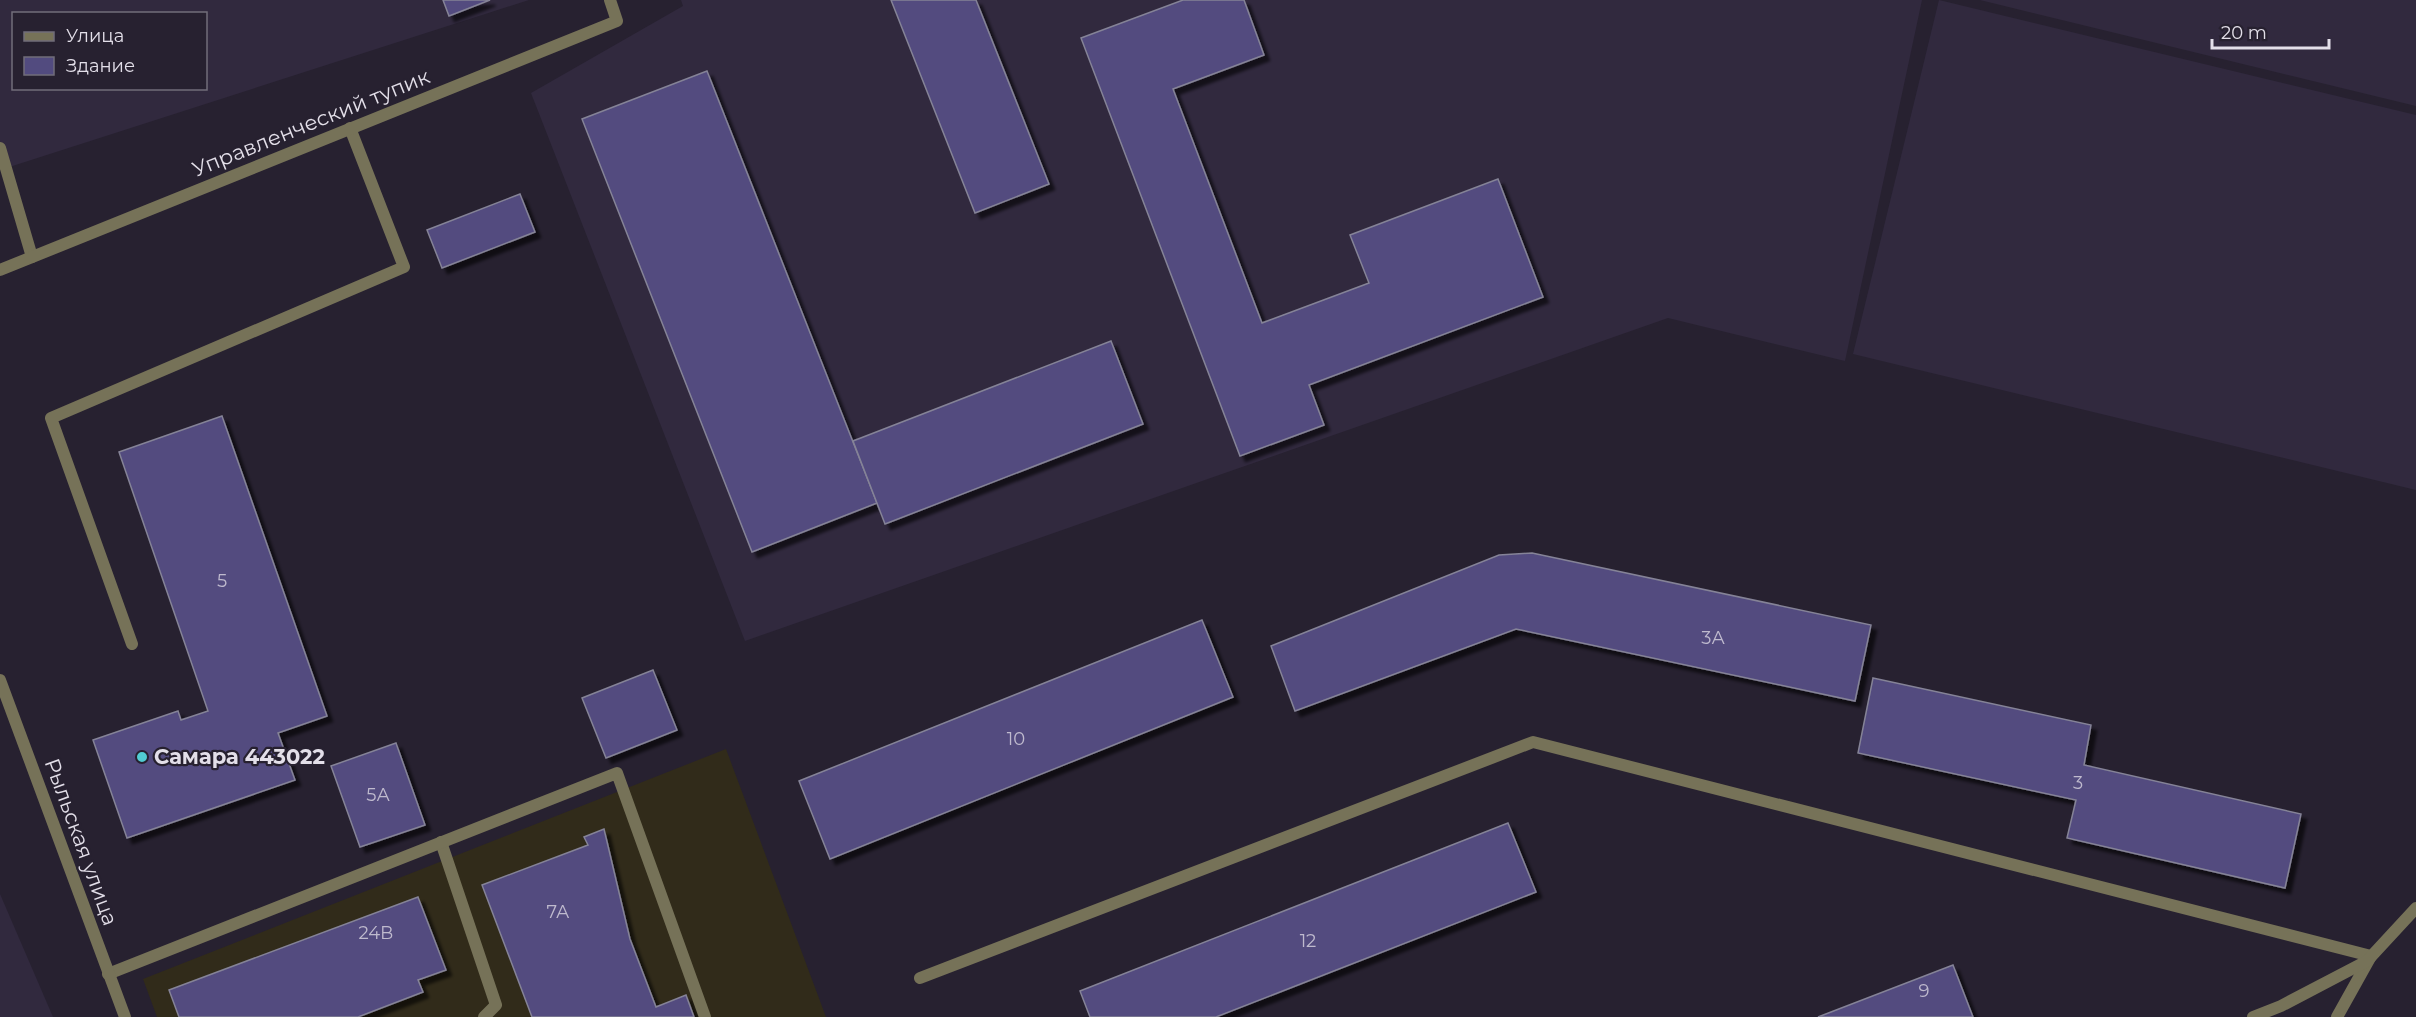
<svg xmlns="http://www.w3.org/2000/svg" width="2416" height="1017" viewBox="0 0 2416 1017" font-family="Montserrat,sans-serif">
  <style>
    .built { fill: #31293e; fill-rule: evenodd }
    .education { fill: #312b1a }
    .building { fill: #524b7f; stroke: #858397; stroke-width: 1.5; filter: url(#shadow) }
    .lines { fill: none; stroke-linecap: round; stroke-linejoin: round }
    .lane { stroke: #767258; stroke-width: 12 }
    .street { stroke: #767258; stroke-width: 12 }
    .poi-dot { fill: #51ccd2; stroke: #272130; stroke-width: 2 }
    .labels { text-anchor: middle; stroke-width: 4.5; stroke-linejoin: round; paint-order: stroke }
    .number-label { font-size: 18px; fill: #bfbace }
    .street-label { font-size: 21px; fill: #e3dfe9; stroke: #272130 }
    .poi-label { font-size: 21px; font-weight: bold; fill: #e3dfe9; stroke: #272130; text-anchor: start }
  </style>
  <defs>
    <filter id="shadow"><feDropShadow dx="5.5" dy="5.5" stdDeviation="1.5" flood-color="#0009"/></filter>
  </defs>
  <rect width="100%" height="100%" fill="#272130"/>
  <g class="built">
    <path d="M 0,0 L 529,0 L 0,170 ZM 14,14 L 206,14 L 206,88 L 14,88 Z"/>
    <path d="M 681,0 L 1922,0 L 1845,361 L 1668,318 L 745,641 L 531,93 L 683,6 Z"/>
    <path d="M 1939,0 L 2416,115 L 2416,490 L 1853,354 Z"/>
    <path d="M 1980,0 L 2416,0 L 2416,106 Z"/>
    <path d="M 0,894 L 53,1017 L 0,1017 Z"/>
  </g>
  <path class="education" d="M 726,749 L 826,1017 L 157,1017 L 143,979 Z"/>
  <g class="building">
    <path d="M 443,0 L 490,0 L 449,16 Z"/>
    <path d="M 891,0 L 976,0 L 1049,184 L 975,213 Z"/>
    <path d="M 1183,0 L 1244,0 L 1264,55 L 1173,89 L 1262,323 L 1369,283 L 1350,235 L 1498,179 L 1543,297 L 1309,385 L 1324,425 L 1240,456 L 1081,38 Z"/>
    <path d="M 707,71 L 877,503 L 752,552 L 582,119 Z"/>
    <path d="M 520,194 L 535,232 L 442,268 L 427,230 Z"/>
    <path d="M 1111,341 L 1143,424 L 885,524 L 853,441 Z"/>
    <path d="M 222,416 L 327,716 L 278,733 L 295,780 L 127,838 L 93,740 L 178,711 L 181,720 L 208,711 L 119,452 Z"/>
    <path d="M 1532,553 L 1871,625 L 1855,701 L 1516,629 L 1295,711 L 1271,646 L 1499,555 Z"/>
    <path d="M 1202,620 L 1233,697 L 830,859 L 799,781 Z"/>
    <path d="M 653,670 L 677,730 L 606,758 L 582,698 Z"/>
    <path d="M 1873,678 L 2091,725 L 2084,765 L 2301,814 L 2285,888 L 2067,838 L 2076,800 L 1858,753 Z"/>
    <path d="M 396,743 L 425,825 L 360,847 L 331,766 Z"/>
    <path d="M 1508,823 L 1536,892 L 1216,1017 L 1090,1017 L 1080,991 Z"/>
    <path d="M 604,829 L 630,939 L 656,1007 L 686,995 L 694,1017 L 532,1017 L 482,885 L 588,845 L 584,837 Z"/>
    <path d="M 418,897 L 446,970 L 418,980 L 423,992 L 358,1017 L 179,1017 L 169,990 Z"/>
    <path d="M 1953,965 L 1973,1017 L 1818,1017 Z"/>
  </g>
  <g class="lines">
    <g class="lane">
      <path d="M 0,148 L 32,257"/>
      <path d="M 132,644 L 51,418 L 404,267 L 350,128"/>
      <path d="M 441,842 L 496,1005 L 484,1017"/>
      <path d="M 108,974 L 617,773 L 705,1017"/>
      <path d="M 920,978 L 1533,742 L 2371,956 L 2337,1017"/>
    </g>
    <g class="street">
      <path d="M 0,270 L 617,21 L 610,0"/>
      <path d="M 0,680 L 125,1017"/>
      <path d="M 2253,1017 L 2281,1006 L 2367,961 L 2416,908"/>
    </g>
  </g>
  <circle class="poi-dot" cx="142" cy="757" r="6"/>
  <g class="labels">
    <g class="number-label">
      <text x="222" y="587">5</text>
      <text x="1713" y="644">3А</text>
      <text x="1016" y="745">10</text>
      <text x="2078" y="789">3</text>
      <text x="378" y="801">5А</text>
      <text x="558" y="918">7А</text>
      <text x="376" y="939">24В</text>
      <text x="1308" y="947">12</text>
      <text x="1924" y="997">9</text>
    </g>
    <g class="street-label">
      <text transform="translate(311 123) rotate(-22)" y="7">Управленческий тупик</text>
      <text transform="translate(81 842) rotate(70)" y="7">Рыльская улица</text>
    </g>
    <g class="poi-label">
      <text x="154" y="764">Самара 443022</text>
    </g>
  </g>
  <rect x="12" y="12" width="195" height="78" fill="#272130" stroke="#726d7a" stroke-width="1.5"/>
  <rect x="24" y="32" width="30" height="9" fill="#767258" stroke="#726d7a" stroke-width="1.5"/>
  <text x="66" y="42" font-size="18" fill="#e3dfe9">Улица</text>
  <rect x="24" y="57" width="30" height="18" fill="#524b7f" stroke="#726d7a" stroke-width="1.5"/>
  <text x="66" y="72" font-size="18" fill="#e3dfe9">Здание</text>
  <path d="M2212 39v9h117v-9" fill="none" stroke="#e3dfe9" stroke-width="3"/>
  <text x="2221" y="39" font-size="18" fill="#e3dfe9" stroke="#272130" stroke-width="4.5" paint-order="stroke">20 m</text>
</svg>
